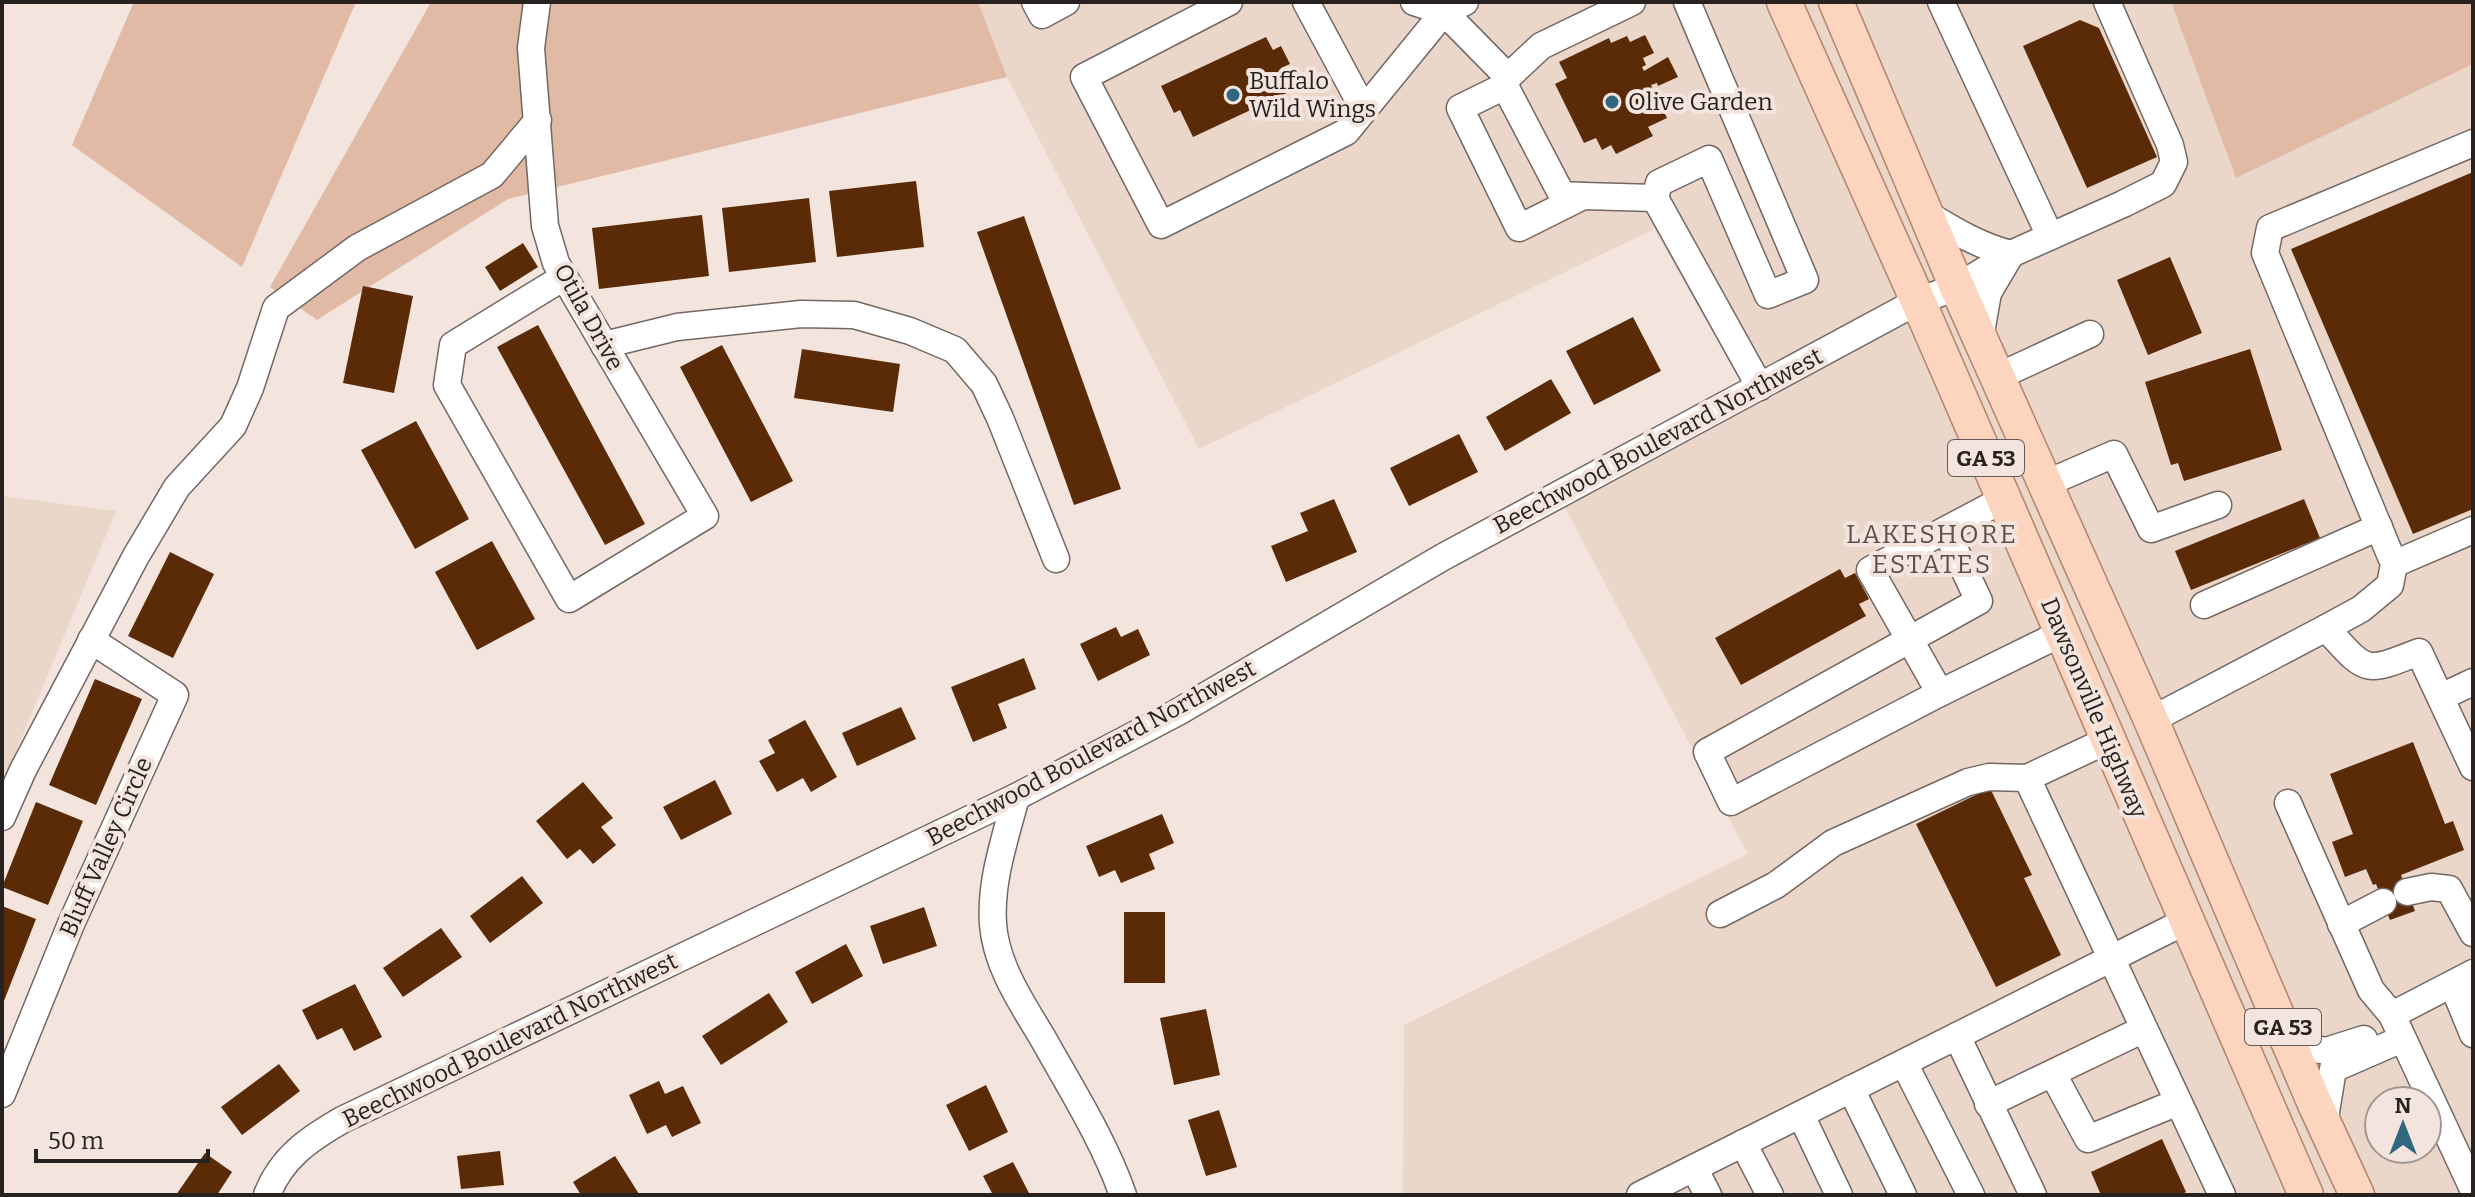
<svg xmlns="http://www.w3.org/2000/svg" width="2475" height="1197" viewBox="0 0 2475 1197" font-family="Bitter,serif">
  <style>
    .built { fill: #ebd6ca; fill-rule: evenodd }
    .green { fill: #e0baa5 }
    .building { fill: #5b2a07 }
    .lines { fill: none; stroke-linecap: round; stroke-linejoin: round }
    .minor-casing { stroke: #746862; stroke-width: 29 }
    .major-casing { stroke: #b18469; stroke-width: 37 }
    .minor { stroke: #fff; stroke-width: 26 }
    .major { stroke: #fdd4bd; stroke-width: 34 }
    .poi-dot { fill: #306781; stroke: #f3e5dd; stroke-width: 3 }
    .labels { text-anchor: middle; stroke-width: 8; stroke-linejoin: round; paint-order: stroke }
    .shield { fill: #f3e5dd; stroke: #645c58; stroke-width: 2 }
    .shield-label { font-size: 22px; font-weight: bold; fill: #27221f }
    .poi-label { font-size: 24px; fill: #27221f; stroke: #f3e5dd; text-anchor: start }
    .street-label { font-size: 24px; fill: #27221f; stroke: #f3e5dd }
    .neighbourhood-label { font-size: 26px; letter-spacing: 2px; fill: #5d524b; stroke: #f3e5dd }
  </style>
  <rect width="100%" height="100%" fill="#f3e5dd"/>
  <g class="built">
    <path d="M 978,2 L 2171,2 L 2236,178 L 2473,64 L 2473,1195 L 1403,1195 L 1404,1025 L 1748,854 L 1562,502 L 1749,397 L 1654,229 L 1199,449 L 1007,77 ZM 2379,1101 L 2427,1101 L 2427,1149 L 2379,1149 Z"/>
    <path d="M 2,496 L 116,511 L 2,785 Z"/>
  </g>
  <g class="green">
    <path d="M 134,2 L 356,2 L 242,267 L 72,145 Z"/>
    <path d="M 431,2 L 978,2 L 1007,77 L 508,199 L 317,320 L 270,287 Z"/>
    <path d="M 2171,2 L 2473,2 L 2473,64 L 2236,178 Z"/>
  </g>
  <g class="building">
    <path d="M 2080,20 L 2099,28 L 2157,157 L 2087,188 L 2023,46 Z"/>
    <path d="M 1645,35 L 1654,53 L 1643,58 L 1646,65 L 1642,67 L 1644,71 L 1668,57 L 1678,77 L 1658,86 L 1657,83 L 1651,85 L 1667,118 L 1648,127 L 1653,136 L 1616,154 L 1611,145 L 1602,150 L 1596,138 L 1584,143 L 1555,84 L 1567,78 L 1559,62 L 1609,38 L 1611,43 L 1627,36 L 1630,42 Z"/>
    <path d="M 1266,37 L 1273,50 L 1281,46 L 1290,64 L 1281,68 L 1291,91 L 1193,137 L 1180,110 L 1174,113 L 1161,86 Z"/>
    <path d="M 2473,172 L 2473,509 L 2413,534 L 2291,249 Z"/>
    <path d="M 916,181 L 924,247 L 837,257 L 829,191 Z"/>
    <path d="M 809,198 L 816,262 L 729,272 L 722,208 Z"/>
    <path d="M 702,215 L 709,276 L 599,289 L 592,228 Z"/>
    <path d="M 1024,216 L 1121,489 L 1074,505 L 977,232 Z"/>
    <path d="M 523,243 L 538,267 L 500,291 L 485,267 Z"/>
    <path d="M 2170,257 L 2202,333 L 2148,355 L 2117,280 Z"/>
    <path d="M 363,286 L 413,296 L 394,393 L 343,383 Z"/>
    <path d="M 1633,317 L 1661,371 L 1594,405 L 1566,351 Z"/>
    <path d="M 538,325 L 645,524 L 605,545 L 497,347 Z"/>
    <path d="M 722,345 L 793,481 L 751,502 L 680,367 Z"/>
    <path d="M 802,349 L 900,364 L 893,412 L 794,398 Z"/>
    <path d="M 2250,349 L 2282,450 L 2184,481 L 2178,463 L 2171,465 L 2145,382 Z"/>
    <path d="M 1551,379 L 1571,413 L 1505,451 L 1486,417 Z"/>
    <path d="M 416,421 L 469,519 L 415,549 L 361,450 Z"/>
    <path d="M 1459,434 L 1478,472 L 1409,506 L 1390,468 Z"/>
    <path d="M 1334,499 L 1357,552 L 1286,582 L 1271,546 L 1308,531 L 1300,513 Z"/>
    <path d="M 2304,499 L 2320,538 L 2191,590 L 2175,551 Z"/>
    <path d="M 492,541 L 535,619 L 477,650 L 435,572 Z"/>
    <path d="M 170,552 L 214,574 L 173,658 L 128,636 Z"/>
    <path d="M 1840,569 L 1845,578 L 1855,573 L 1869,599 L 1859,604 L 1866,616 L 1741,685 L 1715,638 Z"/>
    <path d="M 1116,627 L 1121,637 L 1138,629 L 1150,655 L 1098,681 L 1080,644 Z"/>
    <path d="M 1024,658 L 1036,689 L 998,704 L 1007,728 L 973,742 L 951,687 Z"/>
    <path d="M 95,679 L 142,699 L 96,805 L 49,785 Z"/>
    <path d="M 901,707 L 916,739 L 857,766 L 842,733 Z"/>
    <path d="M 805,720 L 837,777 L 811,792 L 803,778 L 777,792 L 759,761 L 775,753 L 768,740 Z"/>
    <path d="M 2413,742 L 2445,824 L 2453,821 L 2464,850 L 2401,875 L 2415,911 L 2390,920 L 2376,884 L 2373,885 L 2366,869 L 2345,877 L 2332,842 L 2353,834 L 2330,774 Z"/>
    <path d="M 715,780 L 732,814 L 681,840 L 663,807 Z"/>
    <path d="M 583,782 L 613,818 L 601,827 L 616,845 L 593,864 L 580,849 L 567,859 L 536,821 Z"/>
    <path d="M 1990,788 L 2032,875 L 2024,878 L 2061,955 L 1996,987 L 1916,824 Z"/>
    <path d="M 36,802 L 83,821 L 48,905 L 2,887 Z"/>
    <path d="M 1162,814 L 1174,843 L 1149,854 L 1155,869 L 1121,883 L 1115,870 L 1099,877 L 1086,846 Z"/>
    <path d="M 522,876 L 543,903 L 490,943 L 470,916 Z"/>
    <path d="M 2,906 L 36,919 L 2,1006 Z"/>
    <path d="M 924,907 L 937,946 L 883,964 L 870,926 Z"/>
    <rect x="1124" y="912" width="41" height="71"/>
    <path d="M 441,928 L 462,957 L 403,997 L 383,968 Z"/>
    <path d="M 846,944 L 863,976 L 812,1004 L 795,972 Z"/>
    <path d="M 355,984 L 382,1037 L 354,1051 L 342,1028 L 317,1040 L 302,1010 Z"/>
    <path d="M 769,993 L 788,1022 L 721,1065 L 702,1036 Z"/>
    <path d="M 1206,1009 L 1220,1075 L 1174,1085 L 1160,1018 Z"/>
    <path d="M 279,1064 L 300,1091 L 242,1135 L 221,1107 Z"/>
    <path d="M 659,1081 L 665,1094 L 683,1086 L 701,1123 L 672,1137 L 666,1125 L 647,1134 L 629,1095 Z"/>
    <path d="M 986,1085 L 1008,1132 L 969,1151 L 946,1105 Z"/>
    <path d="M 1219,1110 L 1237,1167 L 1206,1176 L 1188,1120 Z"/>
    <path d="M 2162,1139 L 2186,1192 L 2180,1195 L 2101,1195 L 2091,1172 Z"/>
    <path d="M 500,1151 L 504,1185 L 461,1189 L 457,1156 Z"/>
    <path d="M 205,1153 L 232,1172 L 217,1195 L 176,1195 Z"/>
    <path d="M 615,1156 L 639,1194 L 581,1195 L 573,1182 Z"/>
    <path d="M 1013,1162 L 1030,1195 L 993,1195 L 983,1176 Z"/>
  </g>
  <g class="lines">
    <g class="minor-casing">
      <g id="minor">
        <path d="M 537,2 L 531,48 L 545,226 L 556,263 L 705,516 L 569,599 L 447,385 L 453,345 L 564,277"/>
        <path d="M 1035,2 L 1042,15 L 1066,2"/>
        <path d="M 1229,2 L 1084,77 L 1161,225 L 1346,132 L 1444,12 L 1465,2"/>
        <path d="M 1306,2 L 1364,110"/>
        <path d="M 1414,2 L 1444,12 L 1508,77 L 1541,46 L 1632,2"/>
        <path d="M 1687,2 L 1805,280 L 1768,295 L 1709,159 L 1659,183 L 1655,198 L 1760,387"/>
        <path d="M 1941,2 L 2050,236"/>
        <path d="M 1508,77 L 1505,86 L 1460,108 L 1519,228 L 1583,196 L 1655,198"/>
        <path d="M 1505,86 L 1562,195 L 1583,196"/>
        <path d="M 1925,213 C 1953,230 1979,246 2011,254 L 1988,293 L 1980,338"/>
        <path d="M 604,345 L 677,327 L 801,314 L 854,315 L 910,331 L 955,350 L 984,384 L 1000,418 L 1056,559"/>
        <path d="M 1997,377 L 2090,334"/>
        <path d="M 2045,484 L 2114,454 L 2151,529 L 2218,505"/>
        <path d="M 1946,531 L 1979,601 L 1707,752 L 1731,802 L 1940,693 L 2062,633"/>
        <path d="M 2394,564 L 2473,530"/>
        <path d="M 2204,605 L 2379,527"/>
        <path d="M 2326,628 L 2361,609 L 2390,585 L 2394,564 L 2265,253 L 2270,228 L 2473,143"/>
        <path d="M 1940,693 L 1870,570 L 2004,499"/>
        <path d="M 2441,697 L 2473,682"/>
        <path d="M 2151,720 L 2326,628 C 2367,673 2363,674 2419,652 L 2473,767"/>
        <path d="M 2108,740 L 2027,778 L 2222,1195"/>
        <path d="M 1016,797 C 1005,839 990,881 993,924 C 996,967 1024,1006 1045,1042 C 1073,1092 1104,1141 1123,1195"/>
        <path d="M 2288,803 L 2371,990 L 2392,1015"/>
        <path d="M 2,817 L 23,770 L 136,556 L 177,487 L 233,426 L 250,388 L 276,308 L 357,248 L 492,175 L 538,120"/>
        <path d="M 2407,892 L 2431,887 L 2449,889 L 2473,933"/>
        <path d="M 1720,914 L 1776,885 L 1833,843 L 1968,782 L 1989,777 L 2027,778"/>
        <path d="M 2341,924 L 2383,902"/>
        <path d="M 2473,973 L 2392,1015 L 2473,1189"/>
        <path d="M 2473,988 L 2457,995 L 2473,1034"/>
        <path d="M 1957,1036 L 2033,1195"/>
        <path d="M 2290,1044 L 2326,1051 L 2364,1039"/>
        <path d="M 1904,1063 L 1971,1195"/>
        <path d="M 2053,1074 L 2088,1139 L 2178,1102"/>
        <path d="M 1851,1089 L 1903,1195"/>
        <path d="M 2,1094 L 71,924 L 175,695 L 91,640"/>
        <path d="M 1988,1104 L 2144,1029"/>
        <path d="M 1801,1115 L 1839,1195"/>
        <path d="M 2324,1124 L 2333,1069 L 2402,1039"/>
        <path d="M 1743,1143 L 1770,1195"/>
        <path d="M 1694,1168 L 1708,1195"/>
        <path d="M 267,1195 C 281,1158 309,1139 342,1120 L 1016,797 L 1178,712 L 1443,557 L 1918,301 L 1957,287 L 2011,254 L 2123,204 L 2163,184 L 2174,162 L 2170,145 L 2107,2"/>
        <path d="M 1640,1195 L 2186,921"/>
      </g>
    </g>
    <g class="major-casing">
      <g id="major">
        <path d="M 1784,2 L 1918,301 L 2306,1195"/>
        <path d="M 1836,2 L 1957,287 L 2151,720 L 2315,1104 L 2357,1195"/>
      </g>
    </g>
    <use href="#minor" class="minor"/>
    <use href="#major" class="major"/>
  </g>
  <g class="poi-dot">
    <circle cx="1233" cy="95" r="8"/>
    <circle cx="1612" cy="102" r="8"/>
  </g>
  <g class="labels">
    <g class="shield">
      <rect x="1948" y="440" width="76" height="36" rx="6"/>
      <rect x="2245" y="1009" width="76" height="36" rx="6"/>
    </g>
    <g class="shield-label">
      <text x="1986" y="466">GA 53</text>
      <text x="2283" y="1035">GA 53</text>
    </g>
    <g class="poi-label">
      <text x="1249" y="89">Buffalo<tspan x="1249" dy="28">Wild Wings</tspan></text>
      <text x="1628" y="110">Olive Garden</text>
    </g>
    <g class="street-label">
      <text transform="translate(589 317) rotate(61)" y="8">Otila Drive</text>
      <text transform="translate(1658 441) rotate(-28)" y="8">Beechwood Boulevard Northwest</text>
      <text transform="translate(2094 708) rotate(67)" y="8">Dawsonville Highway</text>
      <text transform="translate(1091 753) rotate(-28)" y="8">Beechwood Boulevard Northwest</text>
      <text transform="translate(106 847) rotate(-66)" y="8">Bluff Valley Circle</text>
      <text transform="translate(510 1040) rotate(-26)" y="8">Beechwood Boulevard Northwest</text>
    </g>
    <g class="neighbourhood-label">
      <text x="1932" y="543">LAKESHORE<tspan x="1932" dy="30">ESTATES</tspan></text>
    </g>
  </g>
  <rect width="2475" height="1197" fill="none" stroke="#27221f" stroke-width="8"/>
  <g transform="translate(2403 1125)"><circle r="38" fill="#f3e5dd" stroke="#a19791" stroke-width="2"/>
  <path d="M0-6L14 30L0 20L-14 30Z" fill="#306781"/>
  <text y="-12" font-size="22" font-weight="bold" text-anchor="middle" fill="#27221f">N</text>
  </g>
  <path d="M36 1149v12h172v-12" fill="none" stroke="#27221f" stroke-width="4"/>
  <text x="48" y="1149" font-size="24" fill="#27221f" stroke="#f3e5dd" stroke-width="6" paint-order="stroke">50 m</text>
</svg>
